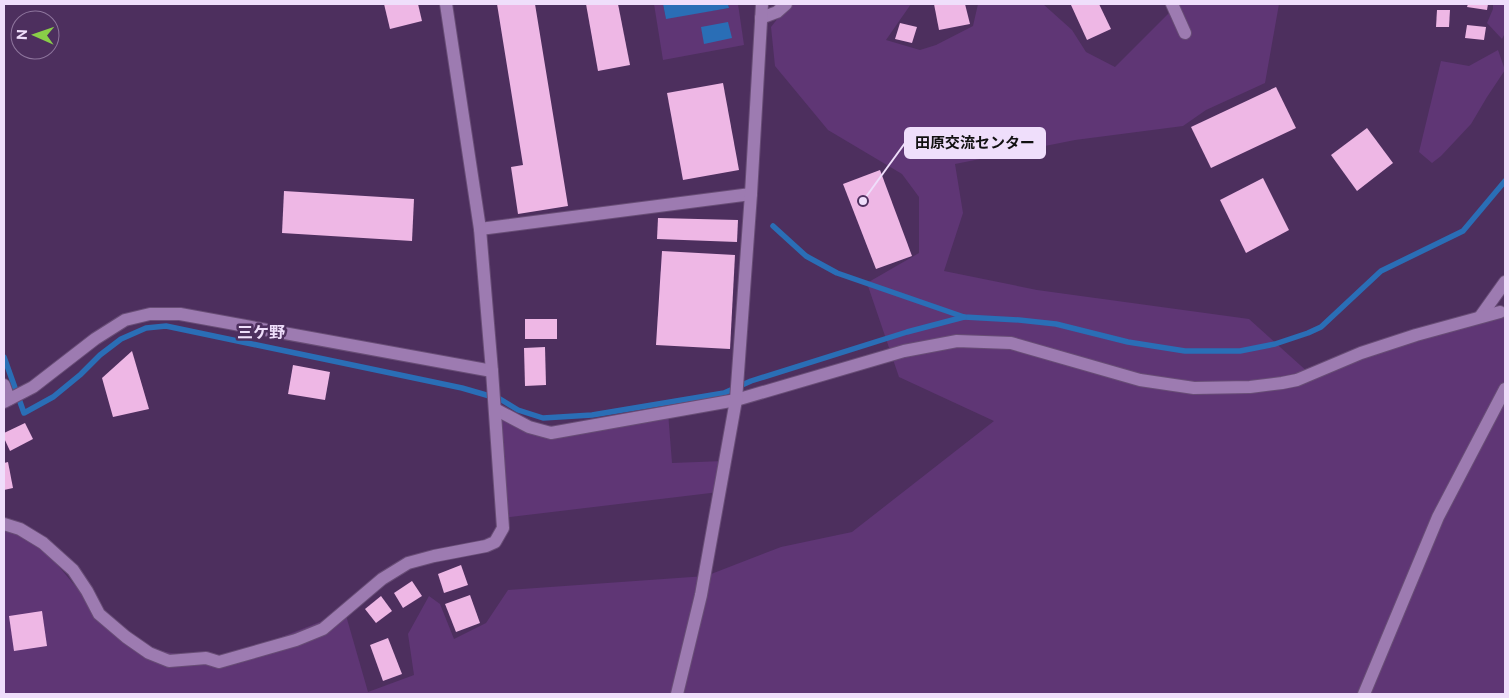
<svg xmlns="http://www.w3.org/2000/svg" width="1509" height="698" viewBox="0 0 1509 698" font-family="'Public Sans','Noto Sans JP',sans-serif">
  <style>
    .green { fill: #5f3675 }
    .water { fill: #2a6eb6 }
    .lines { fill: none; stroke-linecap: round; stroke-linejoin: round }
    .stream { stroke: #2a6eb6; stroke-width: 5.5 }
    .building { fill: #eeb7e5 }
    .minor-casing { stroke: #684d76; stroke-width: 14 }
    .tertiary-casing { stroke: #684d76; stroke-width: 14 }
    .minor { stroke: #9d7bb1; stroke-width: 12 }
    .tertiary { stroke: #9d7bb1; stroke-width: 12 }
    .labels { text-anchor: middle; stroke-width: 5; stroke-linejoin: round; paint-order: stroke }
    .quarter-label { font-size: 16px; font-weight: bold; fill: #efdefb; stroke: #4d2f5e }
    .leader { fill: none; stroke: #efdefb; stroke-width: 2 }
    .callout-dot { fill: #efdefb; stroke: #4d2f5e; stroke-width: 2 }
    .callout { fill: #efdefb; stroke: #efdefb; stroke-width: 2 }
    .callout-label { font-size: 15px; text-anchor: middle; font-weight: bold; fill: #111 }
  </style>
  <rect width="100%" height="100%" fill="#4d2f5e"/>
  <g class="green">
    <path d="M 654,4 L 663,4 L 666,18 L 729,8 L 728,4 L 738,4 L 744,45 L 663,60 Z"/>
    <path d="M 789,4 L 911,4 L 886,40 L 920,50 L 936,45 L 973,26 L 978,4 L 1043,4 L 1072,30 L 1086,52 L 1115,67 L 1178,4 L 1279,4 L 1265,83 L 1206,110 L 1183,126 L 1075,140 L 955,164 L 963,213 L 944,271 L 1037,290 L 1249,319 L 1310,374 L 1505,311 L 1505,694 L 4,694 L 4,527 L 34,537 L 124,644 L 219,662 L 345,612 L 368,692 L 414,675 L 408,634 L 429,596 L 440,604 L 454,639 L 486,623 L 508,590 L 706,576 L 781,547 L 852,532 L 994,421 L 899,377 L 867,283 L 919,253 L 919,197 L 902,174 L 828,130 L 775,66 L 771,27 Z"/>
    <path d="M 1493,4 L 1505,4 L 1505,33 L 1502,39 L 1487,23 L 1493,9 Z"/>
    <path d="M 1498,50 L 1505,70 L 1487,97 L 1471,124 L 1441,156 L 1432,163 L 1419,152 L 1441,61 L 1469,66 Z"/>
    <path d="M 668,412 L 672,463 L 724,461 L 719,492 L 502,518 L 502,413 L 544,431 Z"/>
  </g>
  <g class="water">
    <path d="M 663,4 L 728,4 L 729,8 L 666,19 Z"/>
    <path d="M 728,22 L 732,38 L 704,44 L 701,27 Z"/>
  </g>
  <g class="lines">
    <g class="stream">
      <path d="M 773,226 L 806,256 L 837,273 L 964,317 L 1019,320 L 1056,324 L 1128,342 L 1185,351 L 1240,351 L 1275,344 L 1308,333 L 1321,327 L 1381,271 L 1463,231 L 1505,181"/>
      <path d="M 4,357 L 24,413 L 53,397 L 81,374 L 100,355 L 121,339 L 146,328 L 166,326 L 462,388 L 500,399 L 518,410 L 543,418 L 592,415 L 724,393 L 751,381 L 907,332 L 964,317"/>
    </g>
  </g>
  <g class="building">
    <path d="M 384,4 L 418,4 L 422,21 L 390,29 Z"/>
    <path d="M 497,4 L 535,4 L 568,206 L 518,214 L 511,167 L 523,165 Z"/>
    <path d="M 586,4 L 618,4 L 630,65 L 598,71 Z"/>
    <path d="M 934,4 L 965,4 L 970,24 L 939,30 Z"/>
    <path d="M 1073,4 L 1099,4 L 1111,29 L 1087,40 L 1071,5 Z"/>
    <path d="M 1468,4 L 1488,4 L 1487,10 L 1467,7 Z"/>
    <path d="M 1437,10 L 1450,10 L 1449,27 L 1436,27 Z"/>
    <path d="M 900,23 L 917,27 L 912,43 L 895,39 Z"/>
    <path d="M 1467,25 L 1486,27 L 1484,40 L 1465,38 Z"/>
    <path d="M 723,83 L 739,170 L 683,180 L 667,93 Z"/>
    <path d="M 1276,87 L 1296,128 L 1211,168 L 1191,127 Z"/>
    <path d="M 1367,128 L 1393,163 L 1357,191 L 1331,155 Z"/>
    <path d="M 880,170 L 912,256 L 876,269 L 843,184 Z"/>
    <path d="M 1263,178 L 1289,230 L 1246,253 L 1220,200 Z"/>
    <path d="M 284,191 L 414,199 L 412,241 L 282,233 Z"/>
    <path d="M 658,218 L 738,220 L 737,242 L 657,239 Z"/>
    <path d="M 662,251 L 735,255 L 730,349 L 656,345 Z"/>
    <rect x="525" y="319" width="32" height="20"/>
    <path d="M 545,347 L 546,385 L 525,386 L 524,348 Z"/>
    <path d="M 132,351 L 149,409 L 113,417 L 102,378 Z"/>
    <path d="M 293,365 L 330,372 L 325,400 L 288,394 Z"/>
    <path d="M 25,423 L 33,439 L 10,451 L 4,438 L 4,433 Z"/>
    <path d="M 8,462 L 13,488 L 4,490 L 4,463 Z"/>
    <path d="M 461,565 L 468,585 L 444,593 L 438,574 Z"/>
    <path d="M 412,581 L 422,596 L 403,608 L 394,593 Z"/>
    <path d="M 470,595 L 480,623 L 456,632 L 445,604 Z"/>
    <path d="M 381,596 L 392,611 L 376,623 L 365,609 Z"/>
    <path d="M 42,611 L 47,646 L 14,651 L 9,616 Z"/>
    <path d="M 388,638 L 402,674 L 383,681 L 370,645 Z"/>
  </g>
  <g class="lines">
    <g class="minor-casing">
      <g id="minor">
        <path d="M 1172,4 L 1185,33"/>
        <path d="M 761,18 L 777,12 L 786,4"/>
        <path d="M 480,229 L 751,194"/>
        <path d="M 1480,317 L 1505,282"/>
        <path d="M 4,385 L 9,399"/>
        <path d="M 4,402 L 33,387 L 95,339 L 125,320 L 150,314 L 180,314 L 492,371"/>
        <path d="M 495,409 L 529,427 L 551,433 L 736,400 L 904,351 L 957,341 L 1011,343 L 1140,380 L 1194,388 L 1250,387 L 1282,383 L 1297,380 L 1361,353 L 1416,335 L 1500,312"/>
        <path d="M 4,524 L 20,529 L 43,543 L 73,570 L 87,591 L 99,614 L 126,637 L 149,653 L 169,661 L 206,658 L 219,662 L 296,640 L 323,629 L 382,579 L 408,563 L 434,556 L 486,546 L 495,542 L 503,528 L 492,371 L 480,229 L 446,4"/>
        <path d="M 677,694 L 701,595 L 736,400 L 751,194 L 762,4"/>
      </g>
    </g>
    <g class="tertiary-casing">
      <path id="tertiary" d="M 1364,694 L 1438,517 L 1505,389"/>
    </g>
    <use href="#minor" class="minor"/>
    <use href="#tertiary" class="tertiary"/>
  </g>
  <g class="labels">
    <g class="quarter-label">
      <text x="261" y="338">三ケ野</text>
    </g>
  </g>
  <path class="leader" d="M863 201L905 143"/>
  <circle class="callout-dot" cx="863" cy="201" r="5"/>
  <rect class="callout" x="905" y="128" width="140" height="30" rx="5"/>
  <g class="callout-label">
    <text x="975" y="148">田原交流センター</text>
  </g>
  <rect width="1509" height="698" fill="none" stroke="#efdefb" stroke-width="10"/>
  <g transform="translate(35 35) rotate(272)"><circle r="24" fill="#4d2f5e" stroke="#8e759d"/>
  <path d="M0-4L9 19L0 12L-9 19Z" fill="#89ce48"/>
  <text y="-8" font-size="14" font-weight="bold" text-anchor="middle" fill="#efdefb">N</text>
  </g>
</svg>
